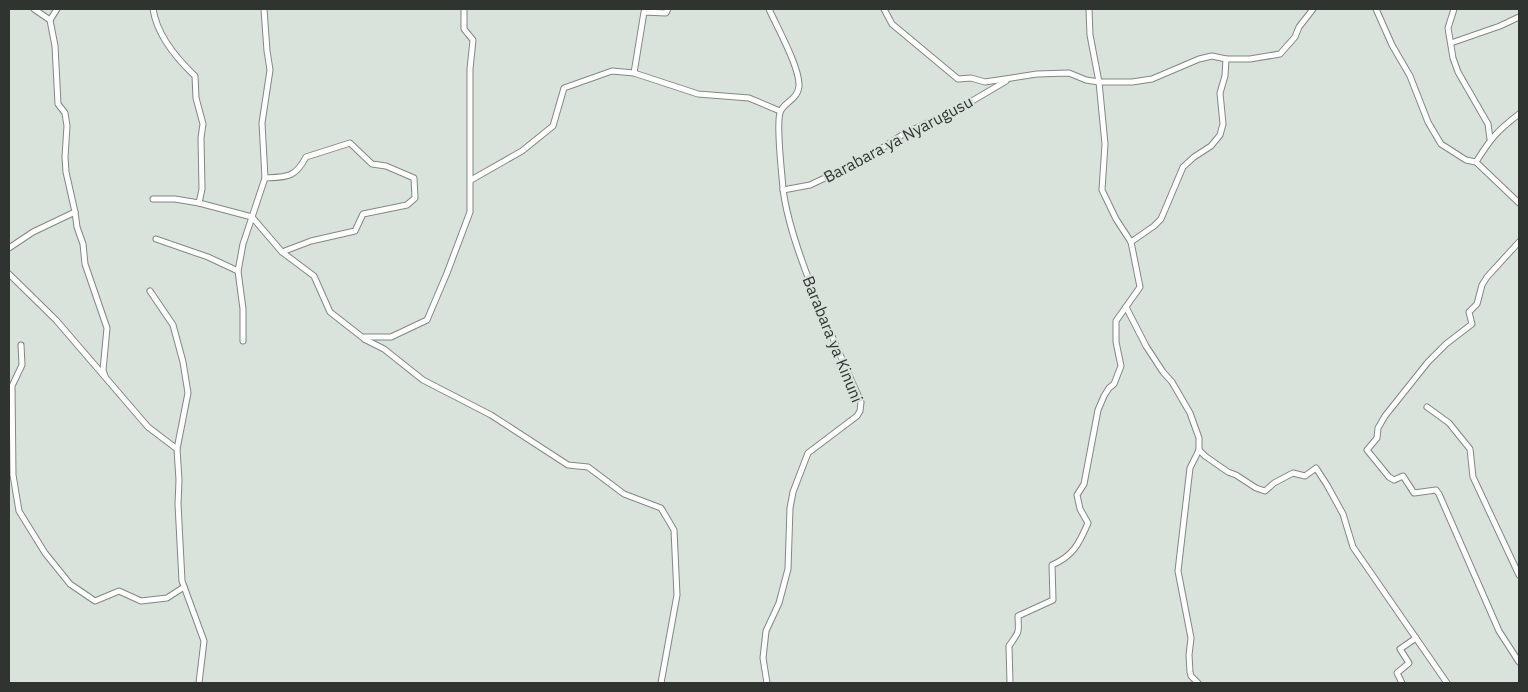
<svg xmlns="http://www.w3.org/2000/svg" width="1528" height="692" viewBox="0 0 1528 692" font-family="'IBM Plex Sans',sans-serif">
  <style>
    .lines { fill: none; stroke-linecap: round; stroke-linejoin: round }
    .street-casing { stroke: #808981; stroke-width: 7 }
    .street { stroke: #fff; stroke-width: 5 }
    .labels { text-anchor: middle; stroke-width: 4.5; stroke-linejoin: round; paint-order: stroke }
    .street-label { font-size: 16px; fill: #303430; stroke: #dae3db }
  </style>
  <rect width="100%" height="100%" fill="#dae3db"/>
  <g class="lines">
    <g class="street-casing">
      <g id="street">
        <path d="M 34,9 L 50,20 L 57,9"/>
        <path d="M 153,9 C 157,35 176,58 195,76 L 196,98 L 203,124 L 201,138 L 202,189 L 199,203"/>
        <path d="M 884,9 L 892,24 L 958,79 L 971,78 L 985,82 L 1037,74 L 1069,73 L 1086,80 L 1099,82 L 1132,82 L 1152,79 L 1199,59 L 1212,56 L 1226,59 L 1250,59 L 1280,54 L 1295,37 L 1299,27 L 1313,9"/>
        <path d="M 1376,9 L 1392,45 L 1410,76 L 1428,122 L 1441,144 L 1466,160 L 1476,162 L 1519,203"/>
        <path d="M 1454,9 L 1448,28 L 1453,58 L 1458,72 L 1488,124 L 1490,139"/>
        <path d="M 1451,43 L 1500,26 L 1519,17"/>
        <path d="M 634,73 L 644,12 L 666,13 L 668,9"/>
        <path d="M 1476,162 C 1491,138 1497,131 1519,114"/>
        <path d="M 265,178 C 287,177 295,178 306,157 L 350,143 L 372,164 L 386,166 L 414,178 L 415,198 L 407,205 L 363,214 L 355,231 L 311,241 L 282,252"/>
        <path d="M 471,180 L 522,151 L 553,126 L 564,88 L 612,71 L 634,73 L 698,94 L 749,98 L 780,111"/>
        <path d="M 783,190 L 810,185 L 867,158 L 902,135 L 967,104 L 1006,81"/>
        <path d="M 153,199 L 175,199 L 199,203 L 252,217 L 282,252 L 314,276 L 330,312 L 362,337 L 391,337 L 427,320 L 447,273 L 470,212 L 470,69 L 473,40 L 464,29 L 464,9"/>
        <path d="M 75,212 L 77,227 L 83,244 L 85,264 L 107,328 L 103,370 L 105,376"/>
        <path d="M 156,239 L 208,257 L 238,271"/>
        <path d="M 1131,242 L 1154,226 L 1161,219 L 1183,167 L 1194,157 L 1211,146 L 1220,135 L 1223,124 L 1220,93 L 1225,76 L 1226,59"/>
        <path d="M 1519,242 L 1487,277 L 1482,285 L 1477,304 L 1469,312 L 1472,324 L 1446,344 L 1428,362 L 1385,416 L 1378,428 L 1377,438 L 1367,450 L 1389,477 L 1394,480 L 1403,476 L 1414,493 L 1436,490 L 1439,494 L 1499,631 L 1519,662"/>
        <path d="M 9,248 L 33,232 L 75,212 L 66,172 L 65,157 L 67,126 L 65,113 L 58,104 L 55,46 L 50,20"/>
        <path d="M 9,274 L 56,320 L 148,427 L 177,449 L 179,480 L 178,504 L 182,581 L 204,641 L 199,683"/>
        <path d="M 150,291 L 173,325 L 183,362 L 188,393 L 177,449"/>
        <path d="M 1126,307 L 1146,346 L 1163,372 L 1172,382 L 1190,413 L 1199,438 L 1199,450 L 1190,468 L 1178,571 L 1191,638 L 1189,655 L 1190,672 L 1191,676 L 1198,683"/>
        <path d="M 364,339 L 384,349 L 423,380 L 491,415 L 568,465 L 588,467 L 624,494 L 661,508 L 674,530 L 677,595 L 661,683"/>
        <path d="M 243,341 L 243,309 L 238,271 L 243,244 L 265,178 L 262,123 L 270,70 L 267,51 L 264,9"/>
        <path d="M 21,345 L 22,365 L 12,386 L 13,475 L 19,511 L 45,553 L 70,584 L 95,601 L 119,591 L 141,601 L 167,598 L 184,587"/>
        <path d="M 1427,407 L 1449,423 L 1470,449 L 1473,477 L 1519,575"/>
        <path d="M 1199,450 L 1205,456 L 1228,472 L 1236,475 L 1256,488 L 1265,491 L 1274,483 L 1293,473 L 1305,476 L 1316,468 L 1327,485 L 1343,514 L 1353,547 L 1447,683"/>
        <path d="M 767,683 L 763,658 L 766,631 L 779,603 L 788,569 L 790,508 L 793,492 L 808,453 L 857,416 L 860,411 L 861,402 C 843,362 825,321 809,280 C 798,251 787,220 783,189 C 782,173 776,126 780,113 C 782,103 798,100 799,86 C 800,68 777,27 769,9"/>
        <path d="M 1010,683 L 1009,646 C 1019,631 1019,635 1018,616 L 1053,600 L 1052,565 C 1073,556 1079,544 1088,523 L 1080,509 L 1077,495 L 1084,484 L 1098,410 L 1104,396 L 1109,388 L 1114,384 L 1121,366 L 1116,342 L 1116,321 L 1140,287 L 1131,242 L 1116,219 L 1102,190 L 1105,144 L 1099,82 L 1090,35 L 1089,9"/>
        <path d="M 1402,683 L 1397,673 L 1409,663 L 1400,649 L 1416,638"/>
      </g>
    </g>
    <use href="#street" class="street"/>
  </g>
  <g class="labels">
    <g class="street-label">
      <text transform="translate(898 139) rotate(-28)" y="6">Barabara ya Nyarugusu</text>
      <text transform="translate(833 339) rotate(68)" y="6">Barabara ya Kinuni</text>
    </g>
  </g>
  <rect width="1528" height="692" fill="none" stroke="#303430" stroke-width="20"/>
</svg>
